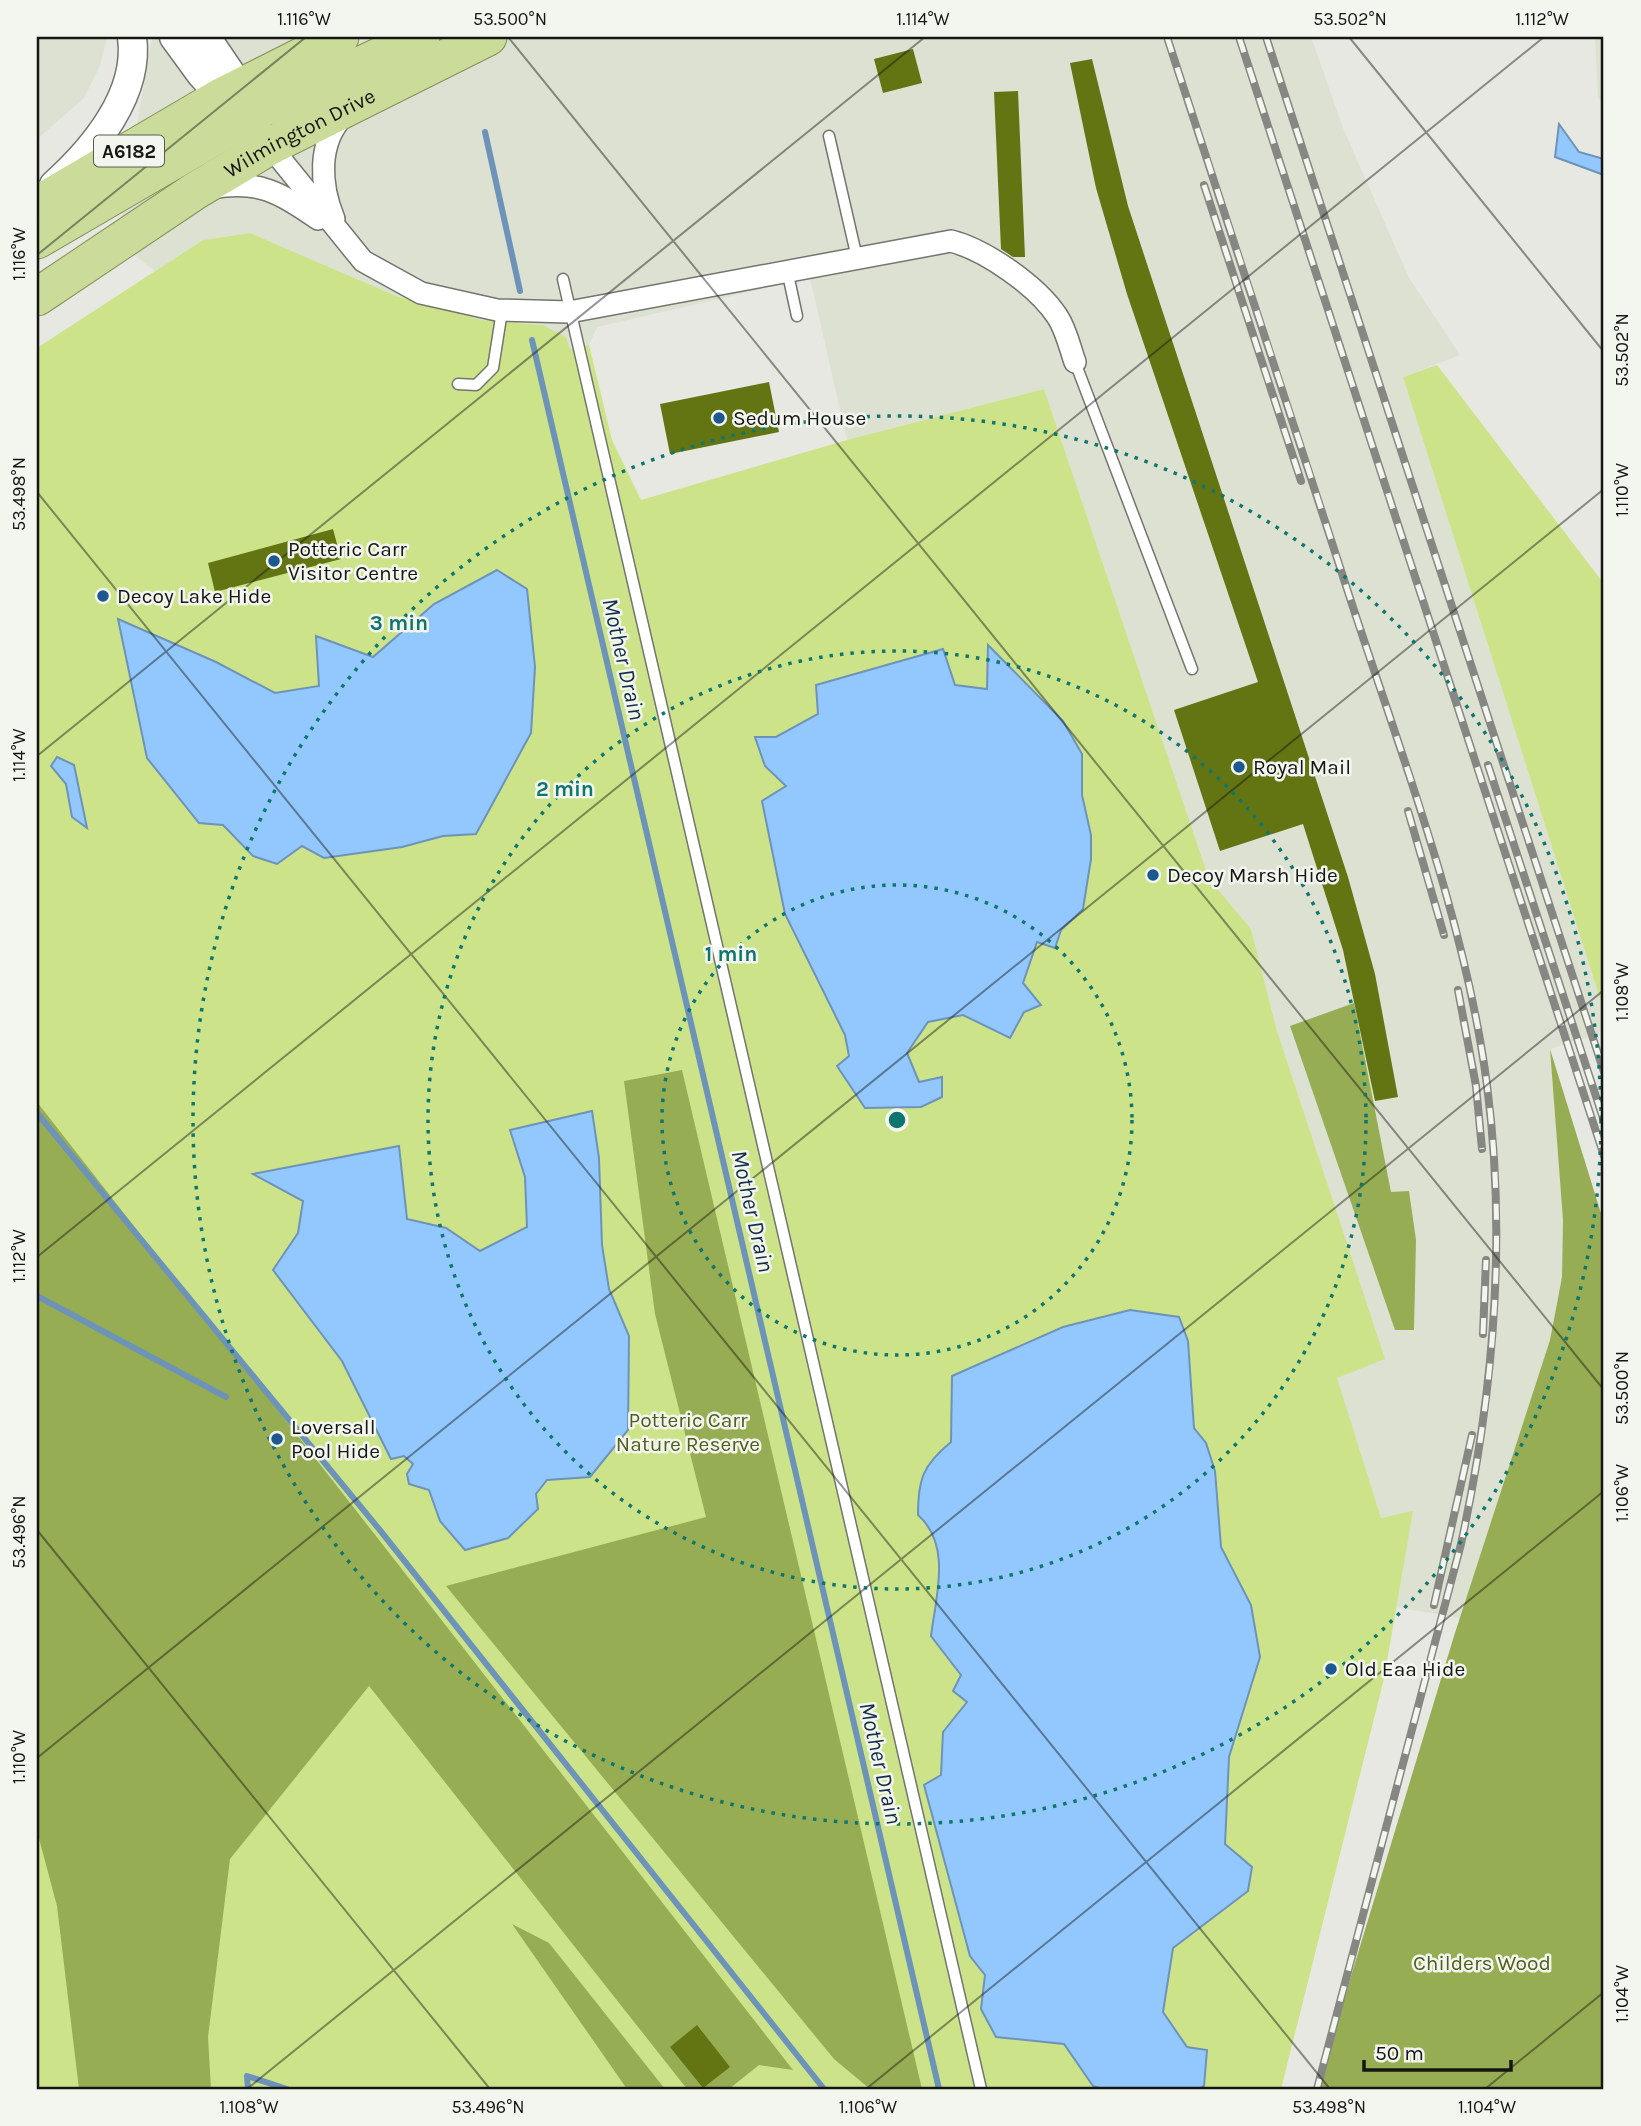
<svg xmlns="http://www.w3.org/2000/svg" width="1641" height="2126" viewBox="0 0 1641 2126" font-family="Karla,sans-serif">
  <style>
    .built { fill: #dce1d2 }
    .green { fill: #cce38a }
    .forest { fill: #97ad53 }
    .water { fill: #93c8ff; stroke: #6d93b8; stroke-width: 2 }
    .lines { fill: none; stroke-linecap: round; stroke-linejoin: round }
    .stream { stroke: #6d93b8; stroke-width: 6 }
    .building { fill: #627512 }
    .service-casing { stroke: #73756f; stroke-width: 13 }
    .minor-casing { stroke: #73756f; stroke-width: 24 }
    .tertiary-casing { stroke: #73756f; stroke-width: 31 }
    .trunk-casing { stroke: #82905b; stroke-width: 39 }
    .service { stroke: #fff; stroke-width: 10 }
    .minor { stroke: #fff; stroke-width: 21 }
    .tertiary { stroke: #fff; stroke-width: 28 }
    .trunk { stroke: #cadb9a; stroke-width: 37 }
    .rail-casing { stroke: #868782; stroke-width: 8 }
    .rail { stroke: #f3f6ee; stroke-width: 5; stroke-dasharray: 16; stroke-linecap: butt }
    .ticks { fill: none; stroke: #151614; stroke-width: 2; stroke-opacity: 0.45 }
    .ring { fill: none; stroke: #0f766e; stroke-width: 3.5; stroke-dasharray: 3.5 7 }
    .poi-dot { fill: #1d598f; stroke: #f3f6ee; stroke-width: 2.5 }
    .labels { text-anchor: middle; stroke-width: 5; stroke-linejoin: round; paint-order: stroke }
    .shield { fill: #f3f6ee; stroke: #585955; stroke-width: 2 }
    .shield-label { font-size: 19px; font-weight: bold; fill: #151614 }
    .street-label { font-size: 21px; fill: #151614; stroke: #f3f6ee }
    .poi-label { font-size: 21px; fill: #151614; stroke: #f3f6ee; text-anchor: start }
    .park-label { font-size: 21px; fill: #505e1e; stroke: #f3f6ee }
    .water-label { font-size: 23px; font-style: italic; fill: #122e49; stroke: #f3f6ee }
    .centre { fill: #0f766e; stroke: #f3f6ee; stroke-width: 3.5 }
    .ring-label { font-size: 21px; text-anchor: middle; font-weight: bold; fill: #0f766e; stroke: #f3f6ee; stroke-width: 5; stroke-linejoin: round; paint-order: stroke }
    .neatline { fill: none; stroke: #151614; stroke-width: 2.5 }
    .ticks-label { font-size: 18px; text-anchor: middle; fill: #151614 }
  </style>
  <rect width="100%" height="100%" fill="#e6e8e1"/>
  <g class="built">
    <path d="M 37,37 L 107,37 L 100,66 L 84,98 L 37,139 Z"/>
    <path d="M 152,37 L 1311,37 L 1343,128 L 1409,278 L 1460,355 L 1403,377 L 1604,1011 L 1604,1032 L 1550,1049 L 1563,1220 L 1562,1277 L 1550,1340 L 1460,1618 L 1395,1607 L 1413,1512 L 1381,1518 L 1336,1377 L 1384,1359 L 1277,1031 L 1251,929 L 1209,879 L 1044,389 L 847,440 L 810,278 L 597,327 L 589,345 L 569,349 L 543,325 L 482,320 L 396,296 L 250,233 L 203,240 L 155,271 L 117,242 Z"/>
    <path d="M 1595,37 L 1604,37 L 1604,104 L 1598,98 Z"/>
  </g>
  <g class="green">
    <path d="M 250,233 L 396,296 L 482,320 L 543,325 L 566,337 L 570,349 L 589,345 L 612,440 L 641,500 L 847,440 L 1044,389 L 1209,879 L 1251,929 L 1277,1031 L 1385,1359 L 1337,1378 L 1381,1518 L 1413,1511 L 1384,1679 L 1281,2089 L 37,2089 L 37,348 L 203,240 Z"/>
    <path d="M 1437,365 L 1604,584 L 1604,1011 L 1403,377 Z"/>
  </g>
  <g class="forest">
    <path d="M 1354,1003 L 1391,1192 L 1409,1191 L 1416,1240 L 1414,1330 L 1395,1330 L 1290,1026 Z"/>
    <path d="M 1550,1049 L 1604,1223 L 1604,2089 L 1320,2089 L 1322,2072 L 1454,1636 L 1550,1340 L 1562,1277 L 1563,1220 Z"/>
    <path d="M 682,1070 L 922,2089 L 870,2089 L 834,2059 L 446,1586 L 706,1517 L 655,1314 L 624,1081 Z"/>
    <path d="M 37,1102 L 793,2070 L 759,2065 L 729,2089 L 687,2089 L 369,1686 L 230,1859 L 208,2037 L 211,2089 L 79,2089 L 57,1906 L 37,1831 Z"/>
    <path d="M 512,1924 L 549,1943 L 665,2089 L 627,2089 Z"/>
  </g>
  <g class="water">
    <path d="M 1559,124 L 1579,152 L 1604,159 L 1604,175 L 1555,157 Z"/>
    <path d="M 497,570 L 527,589 L 535,667 L 531,733 L 476,834 L 443,836 L 402,847 L 324,858 L 302,846 L 277,864 L 253,856 L 223,825 L 199,823 L 147,758 L 118,619 L 216,662 L 275,693 L 319,686 L 316,636 L 373,657 L 434,604 Z"/>
    <path d="M 988,645 L 1063,721 L 1082,754 L 1082,795 L 1091,835 L 1091,859 L 1083,909 L 1061,930 L 1055,948 L 1037,942 L 1023,983 L 1041,1005 L 1024,1012 L 1010,1038 L 963,1015 L 928,1022 L 907,1053 L 919,1082 L 942,1077 L 942,1097 L 921,1107 L 865,1108 L 837,1066 L 849,1056 L 845,1035 L 785,914 L 762,801 L 786,786 L 765,766 L 755,737 L 776,737 L 818,714 L 816,685 L 943,649 L 955,685 L 987,689 Z"/>
    <path d="M 57,757 L 74,765 L 87,828 L 72,817 L 66,784 L 51,766 Z"/>
    <path d="M 592,1111 L 599,1158 L 602,1245 L 609,1289 L 629,1336 L 628,1430 L 590,1477 L 547,1480 L 536,1494 L 538,1509 L 508,1538 L 465,1550 L 440,1521 L 429,1490 L 409,1484 L 407,1474 L 413,1464 L 404,1456 L 391,1459 L 342,1361 L 273,1270 L 298,1233 L 303,1201 L 253,1174 L 399,1146 L 407,1219 L 446,1228 L 480,1251 L 527,1227 L 525,1177 L 510,1130 Z"/>
    <path d="M 1130,1310 L 1179,1317 L 1188,1341 L 1194,1428 L 1206,1443 L 1215,1471 L 1221,1547 L 1251,1605 L 1260,1657 L 1229,1757 L 1225,1844 L 1252,1867 L 1248,1891 L 1173,1948 L 1163,2012 L 1187,2047 L 1207,2050 L 1204,2086 L 1198,2089 L 1103,2089 L 1093,2086 L 1064,2044 L 996,2037 L 981,2009 L 985,1975 L 970,1956 L 924,1785 L 941,1775 L 943,1732 L 967,1702 L 953,1691 L 961,1675 L 931,1636 C 936,1596 952,1545 918,1515 C 918,1479 923,1465 951,1442 L 952,1376 L 1063,1327 Z"/>
  </g>
  <g class="lines">
    <g class="stream">
      <path d="M 485,132 L 520,291"/>
      <path d="M 532,340 L 939,2089"/>
      <path d="M 37,1113 L 379,1529 L 824,2089"/>
      <path d="M 37,1296 L 226,1397"/>
      <path d="M 248,2089 L 247,2076 L 287,2089"/>
    </g>
  </g>
  <g class="building">
    <path d="M 913,49 L 922,83 L 883,93 L 874,59 Z"/>
    <path d="M 1092,59 L 1128,206 L 1348,877 L 1375,974 L 1398,1097 L 1375,1101 L 1343,950 L 1303,824 L 1220,851 L 1174,710 L 1258,682 L 1127,294 L 1096,188 L 1070,63 Z"/>
    <path d="M 1018,91 L 1025,257 L 1013,257 L 1001,249 L 994,92 Z"/>
    <path d="M 769,382 L 779,432 L 670,454 L 660,404 Z"/>
    <path d="M 333,529 L 341,559 L 215,592 L 208,563 Z"/>
    <path d="M 697,2025 L 730,2067 L 703,2088 L 670,2047 Z"/>
  </g>
  <g class="lines">
    <g class="service-casing">
      <g id="service">
        <path d="M 829,136 L 857,258"/>
        <path d="M 787,270 L 797,316"/>
        <path d="M 563,279 L 981,2089"/>
        <path d="M 1075,362 L 1192,669"/>
        <path d="M 458,384 L 476,385 L 493,368 L 502,311"/>
      </g>
    </g>
    <g class="minor-casing">
      <g id="minor">
        <path d="M 270,146 L 363,261 L 421,293 L 497,310 L 569,312 L 951,241 C 986,250 1037,286 1057,316 C 1066,329 1070,348 1075,362"/>
        <path d="M 212,188 C 258,179 281,193 318,219"/>
        <path d="M 334,219 C 320,185 317,143 344,115"/>
      </g>
    </g>
    <g class="tertiary-casing">
      <g id="tertiary">
        <path d="M 174,37 L 201,74 L 233,109"/>
        <path d="M 206,37 L 250,102"/>
        <path d="M 54,185 C 94,149 140,94 132,37"/>
      </g>
    </g>
    <g class="trunk-casing">
      <g id="trunk">
        <path d="M 221,97 L 253,109 L 276,105 L 421,37"/>
        <path d="M 37,205 L 221,97 L 340,37"/>
        <path d="M 37,240 L 224,131 L 247,132 L 270,146"/>
        <path id="s1" d="M 37,297 L 195,191 L 270,146 L 488,37"/>
      </g>
    </g>
    <use href="#service" class="service"/>
    <use href="#minor" class="minor"/>
    <use href="#tertiary" class="tertiary"/>
    <use href="#trunk" class="trunk"/>
    <g class="rail-casing">
      <g id="rail">
        <path d="M 1167,37 C 1228,223 1289,409 1349,595 C 1401,755 1465,918 1487,1085 C 1507,1240 1494,1392 1461,1544 L 1317,2089"/>
        <path d="M 1239,37 L 1604,1156"/>
        <path d="M 1266,37 L 1604,1072"/>
        <path d="M 1204,185 L 1301,481"/>
        <path d="M 1488,765 L 1604,1121"/>
        <path d="M 1408,811 L 1444,935"/>
        <path d="M 1458,990 L 1476,1086 L 1482,1149"/>
        <path d="M 1483,1334 L 1486,1260"/>
        <path d="M 1434,1605 L 1472,1435"/>
      </g>
    </g>
    <use href="#rail" class="rail"/>
  </g>
  <path class="ticks" d="M 508,37 L 1604,1390M 1349,37 L 1604,352M 37,255 L 306,37M 37,492 L 1330,2089M 37,756 L 925,37M 37,1257 L 1544,37M 37,1530 L 490,2089M 37,1758 L 1604,489M 247,2089 L 1604,990M 866,2089 L 1604,1491M 1485,2089 L 1604,1992"/>
  <g class="ring">
    <circle cx="897" cy="1120" r="235"/>
    <circle cx="897" cy="1120" r="469"/>
    <circle cx="897" cy="1120" r="704"/>
  </g>
  <g class="poi-dot">
    <circle cx="719" cy="418" r="7"/>
    <circle cx="274" cy="561" r="7"/>
    <circle cx="103" cy="596" r="7"/>
    <circle cx="1239" cy="767" r="7"/>
    <circle cx="1153" cy="875" r="7"/>
    <circle cx="277" cy="1439" r="7"/>
    <circle cx="1331" cy="1669" r="7"/>
  </g>
  <g class="labels">
    <rect class="shield" x="94" y="135.5" width="70" height="31" rx="5"/>
    <g class="shield-label">
      <text x="129" y="158">A6182</text>
    </g>
    <g class="street-label">
      <text dy="7" stroke="none"><textPath href="#s1" startOffset="310">Wilmington Drive</textPath></text>
    </g>
    <g class="poi-label">
      <text x="733" y="425">Sedum House</text>
      <text x="288" y="556">Potteric Carr<tspan x="288" dy="24">Visitor Centre</tspan></text>
      <text x="117" y="603">Decoy Lake Hide</text>
      <text x="1253" y="774">Royal Mail</text>
      <text x="1167" y="882">Decoy Marsh Hide</text>
      <text x="291" y="1434">Loversall<tspan x="291" dy="24">Pool Hide</tspan></text>
      <text x="1345" y="1676">Old Eaa Hide</text>
    </g>
    <g class="park-label">
      <text x="688" y="1427">Potteric Carr<tspan x="688" dy="24">Nature Reserve</tspan></text>
      <text x="1482" y="1970">Childers Wood</text>
    </g>
    <g class="water-label">
      <text transform="translate(624 659) rotate(77)" y="8">Mother Drain</text>
      <text transform="translate(753 1211) rotate(77)" y="8">Mother Drain</text>
      <text transform="translate(881 1763) rotate(77)" y="8">Mother Drain</text>
    </g>
  </g>
  <circle cx="897" cy="1120" r="10" class="centre"/>
  <g class="ring-label">
    <text x="399" y="630">3 min</text>
    <text x="565" y="796">2 min</text>
    <text x="731" y="961">1 min</text>
  </g>
  <rect width="1641" height="2126" fill="none" stroke="#f3f6ee" stroke-width="77"/>
  <path d="M1364 2060v10h147v-10" fill="none" stroke="#151614" stroke-width="3.5"/>
  <text x="1375" y="2060" font-size="21" fill="#151614" stroke="#f3f6ee" stroke-width="5" paint-order="stroke">50 m</text>
  <rect x="38" y="38" width="1564" height="2050" class="neatline"/>
  <g class="ticks-label">
    <text x="304" y="25">1.116°W</text>
    <text x="510" y="25">53.500°N</text>
    <text x="923" y="25">1.114°W</text>
    <text x="1350" y="25">53.502°N</text>
    <text x="1542" y="25">1.112°W</text>
    <text transform="translate(19 254) rotate(-90)" y="6">1.116°W</text>
    <text transform="translate(1622 350) rotate(-90)" y="6">53.502°N</text>
    <text transform="translate(1622 490) rotate(-90)" y="6">1.110°W</text>
    <text transform="translate(19 494) rotate(-90)" y="6">53.498°N</text>
    <text transform="translate(19 755) rotate(-90)" y="6">1.114°W</text>
    <text transform="translate(1622 992) rotate(-90)" y="6">1.108°W</text>
    <text transform="translate(19 1256) rotate(-90)" y="6">1.112°W</text>
    <text transform="translate(1622 1388) rotate(-90)" y="6">53.500°N</text>
    <text transform="translate(1622 1493) rotate(-90)" y="6">1.106°W</text>
    <text transform="translate(19 1532) rotate(-90)" y="6">53.496°N</text>
    <text transform="translate(19 1757) rotate(-90)" y="6">1.110°W</text>
    <text transform="translate(1622 1994) rotate(-90)" y="6">1.104°W</text>
    <text x="249" y="2113">1.108°W</text>
    <text x="488" y="2113">53.496°N</text>
    <text x="868" y="2113">1.106°W</text>
    <text x="1329" y="2113">53.498°N</text>
    <text x="1487" y="2113">1.104°W</text>
  </g>
</svg>
